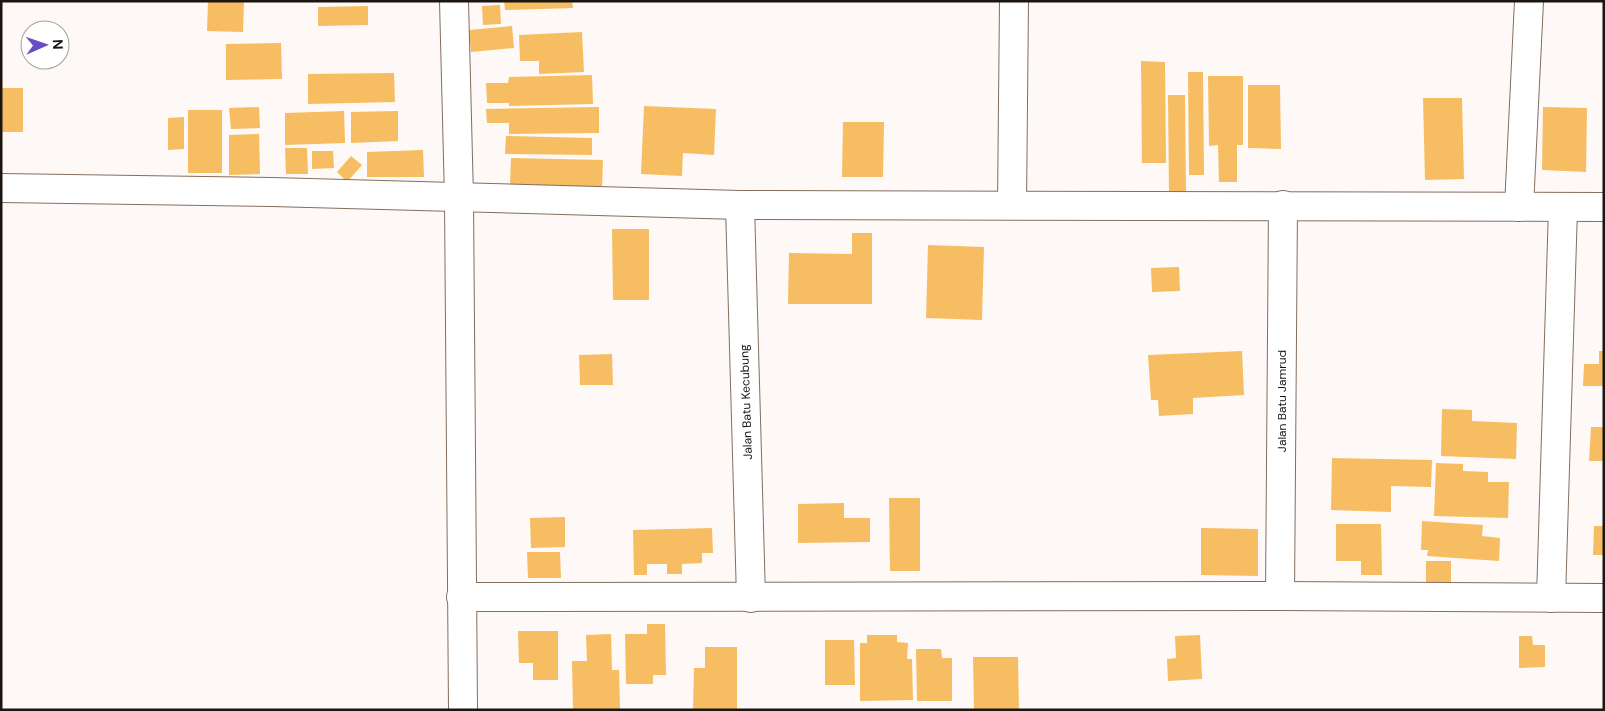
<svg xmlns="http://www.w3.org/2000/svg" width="1605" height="711" viewBox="0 0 1605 711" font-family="'DM Sans',sans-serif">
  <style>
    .building { fill: #f6bd62 }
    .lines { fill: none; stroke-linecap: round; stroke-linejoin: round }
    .minor-casing { stroke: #826e60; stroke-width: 30 }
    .minor { stroke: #fff; stroke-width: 28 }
    .labels { text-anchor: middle; stroke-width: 4.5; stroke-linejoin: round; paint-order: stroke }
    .street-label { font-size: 12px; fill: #1d1510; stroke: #fff }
  </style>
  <rect width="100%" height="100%" fill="#fef9f6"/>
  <g class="building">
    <path d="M 208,1 L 244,1 L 243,32 L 207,31 Z"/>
    <path d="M 504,1 L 572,1 L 573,8 L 505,10 Z"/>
    <path d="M 500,5 L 501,24 L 483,25 L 482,6 Z"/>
    <path d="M 368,6 L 368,25 L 318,26 L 318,7 Z"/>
    <path d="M 512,26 L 514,48 L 471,52 L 469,30 Z"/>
    <path d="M 582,32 L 584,72 L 539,74 L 539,61 L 520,61 L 519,35 Z"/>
    <path d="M 281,43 L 282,79 L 226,80 L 226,44 Z"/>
    <path d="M 1141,61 L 1165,62 L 1166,163 L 1142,163 Z"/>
    <path d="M 1188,72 L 1203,72 L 1204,175 L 1189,175 Z"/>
    <path d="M 394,73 L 395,102 L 308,104 L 308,74 Z"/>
    <path d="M 592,75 L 593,104 L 509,106 L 509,103 L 487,103 L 486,83 L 508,83 L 509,77 Z"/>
    <path d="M 1208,76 L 1243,76 L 1243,145 L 1237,145 L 1237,182 L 1219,182 L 1218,145 L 1209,146 Z"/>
    <path d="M 1248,85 L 1280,85 L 1281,149 L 1248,148 Z"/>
    <rect x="1" y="88" width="22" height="44"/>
    <path d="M 1168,95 L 1185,95 L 1186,197 L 1169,196 Z"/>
    <path d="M 1423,98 L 1462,98 L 1464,179 L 1425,180 Z"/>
    <path d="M 644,106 L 716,109 L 714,155 L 683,153 L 682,176 L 641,174 Z"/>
    <path d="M 259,107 L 260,128 L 231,129 L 229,108 Z"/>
    <path d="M 599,107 L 599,133 L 509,134 L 509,123 L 487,123 L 486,109 Z"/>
    <path d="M 1543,107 L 1587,108 L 1586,172 L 1542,170 Z"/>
    <rect x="188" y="110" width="34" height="63"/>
    <path d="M 344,111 L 345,143 L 285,145 L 285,113 Z"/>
    <path d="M 398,111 L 398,141 L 351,143 L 351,112 Z"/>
    <path d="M 184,117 L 184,149 L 168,150 L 168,118 Z"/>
    <path d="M 843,122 L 884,122 L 883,177 L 842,177 Z"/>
    <path d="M 259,134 L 260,174 L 229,175 L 229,135 Z"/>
    <path d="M 506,136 L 592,138 L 592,155 L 505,154 Z"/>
    <path d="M 285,148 L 307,148 L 308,174 L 286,174 Z"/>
    <path d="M 423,150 L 424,177 L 367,177 L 367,152 Z"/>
    <path d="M 312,151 L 333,151 L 334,168 L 312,169 Z"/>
    <path d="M 351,156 L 362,165 L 347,182 L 337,172 Z"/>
    <path d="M 511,158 L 603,160 L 602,187 L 510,185 Z"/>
    <path d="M 612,229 L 649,229 L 649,300 L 613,300 Z"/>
    <path d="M 852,233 L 872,233 L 872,304 L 788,304 L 789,253 L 852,254 Z"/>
    <path d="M 928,245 L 984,247 L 982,320 L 926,318 Z"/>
    <path d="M 1179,267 L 1180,291 L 1152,292 L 1151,268 Z"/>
    <path d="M 1242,351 L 1244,395 L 1193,398 L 1193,414 L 1159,416 L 1158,400 L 1151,400 L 1148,355 Z"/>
    <path d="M 1599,351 L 1604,351 L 1604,386 L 1583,386 L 1584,364 L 1599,364 Z"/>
    <path d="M 612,354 L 613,385 L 580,385 L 579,355 Z"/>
    <path d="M 1442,409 L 1472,410 L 1472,421 L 1517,423 L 1516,459 L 1441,456 Z"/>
    <path d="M 1591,427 L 1604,427 L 1604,461 L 1589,461 Z"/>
    <path d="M 1332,458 L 1432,460 L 1431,487 L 1391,486 L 1391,512 L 1331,510 Z"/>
    <path d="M 1436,463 L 1463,464 L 1463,471 L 1488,472 L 1488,482 L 1509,482 L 1508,518 L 1434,516 Z"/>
    <path d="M 889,498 L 920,498 L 920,571 L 890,571 Z"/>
    <path d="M 844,503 L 844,518 L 870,518 L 870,542 L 798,543 L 798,504 Z"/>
    <path d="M 565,517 L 565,547 L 531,548 L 530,518 Z"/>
    <path d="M 1422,521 L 1483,525 L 1482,536 L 1500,538 L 1499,561 L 1427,556 L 1428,550 L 1421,550 Z"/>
    <path d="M 1336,524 L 1381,524 L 1382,575 L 1361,575 L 1361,561 L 1336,561 Z"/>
    <path d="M 1594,526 L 1604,526 L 1604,555 L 1593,555 Z"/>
    <path d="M 712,528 L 713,553 L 702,553 L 702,563 L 682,564 L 682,574 L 667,574 L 667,564 L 647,564 L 647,575 L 634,575 L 633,530 Z"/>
    <path d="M 1201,528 L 1258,529 L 1258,576 L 1201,575 Z"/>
    <path d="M 527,552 L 560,552 L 561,578 L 528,578 Z"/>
    <rect x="1426" y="561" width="25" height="27"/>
    <path d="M 647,624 L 665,624 L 666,675 L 653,675 L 653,684 L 626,684 L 625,634 L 647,634 Z"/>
    <path d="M 518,631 L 558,631 L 558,680 L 533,680 L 533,663 L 519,663 Z"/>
    <path d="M 611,634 L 612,670 L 619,670 L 620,710 L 573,710 L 572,661 L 587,661 L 586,635 Z"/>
    <path d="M 867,635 L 897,635 L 897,642 L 908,643 L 907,659 L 912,659 L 913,700 L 860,701 L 860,643 L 867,643 Z"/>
    <path d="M 1200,635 L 1202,679 L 1168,681 L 1167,659 L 1176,658 L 1175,636 Z"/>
    <path d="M 1519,636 L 1532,636 L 1533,645 L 1545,645 L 1545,667 L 1519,668 Z"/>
    <path d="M 825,640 L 854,640 L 855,685 L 825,685 Z"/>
    <path d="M 705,647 L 737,647 L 737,710 L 693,710 L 694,668 L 705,668 Z"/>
    <path d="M 916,649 L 941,649 L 942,658 L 952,658 L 952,701 L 917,701 Z"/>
    <path d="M 973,657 L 1018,657 L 1019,710 L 974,710 Z"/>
  </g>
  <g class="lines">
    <g class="minor-casing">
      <g id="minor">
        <path d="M 454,1 L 459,198 L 463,710"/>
        <path d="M 1,188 L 272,192 L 740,205 L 1604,207"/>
        <path d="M 740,205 L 751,598"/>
        <path d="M 1012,205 L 1014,1"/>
        <path d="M 1519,207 L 1529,1"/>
        <path d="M 1280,596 L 1283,205"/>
        <path d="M 461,597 L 1280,596 L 1604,598"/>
        <path d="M 1551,598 L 1563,208"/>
      </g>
    </g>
    <use href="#minor" class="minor"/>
  </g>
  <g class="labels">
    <g class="street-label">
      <text transform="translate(1282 401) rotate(-90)" y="4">Jalan Batu Jamrud</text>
      <text transform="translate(746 402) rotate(-92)" y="4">Jalan Batu Kecubung</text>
    </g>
  </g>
  <rect width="1605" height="711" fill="none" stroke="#1d1510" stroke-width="5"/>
  <g transform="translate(45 45) rotate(88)"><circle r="24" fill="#ffffff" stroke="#a5a19f"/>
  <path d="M0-4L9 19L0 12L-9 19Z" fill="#6b4bc4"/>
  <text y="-8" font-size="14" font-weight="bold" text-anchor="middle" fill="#1d1510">N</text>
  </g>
</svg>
